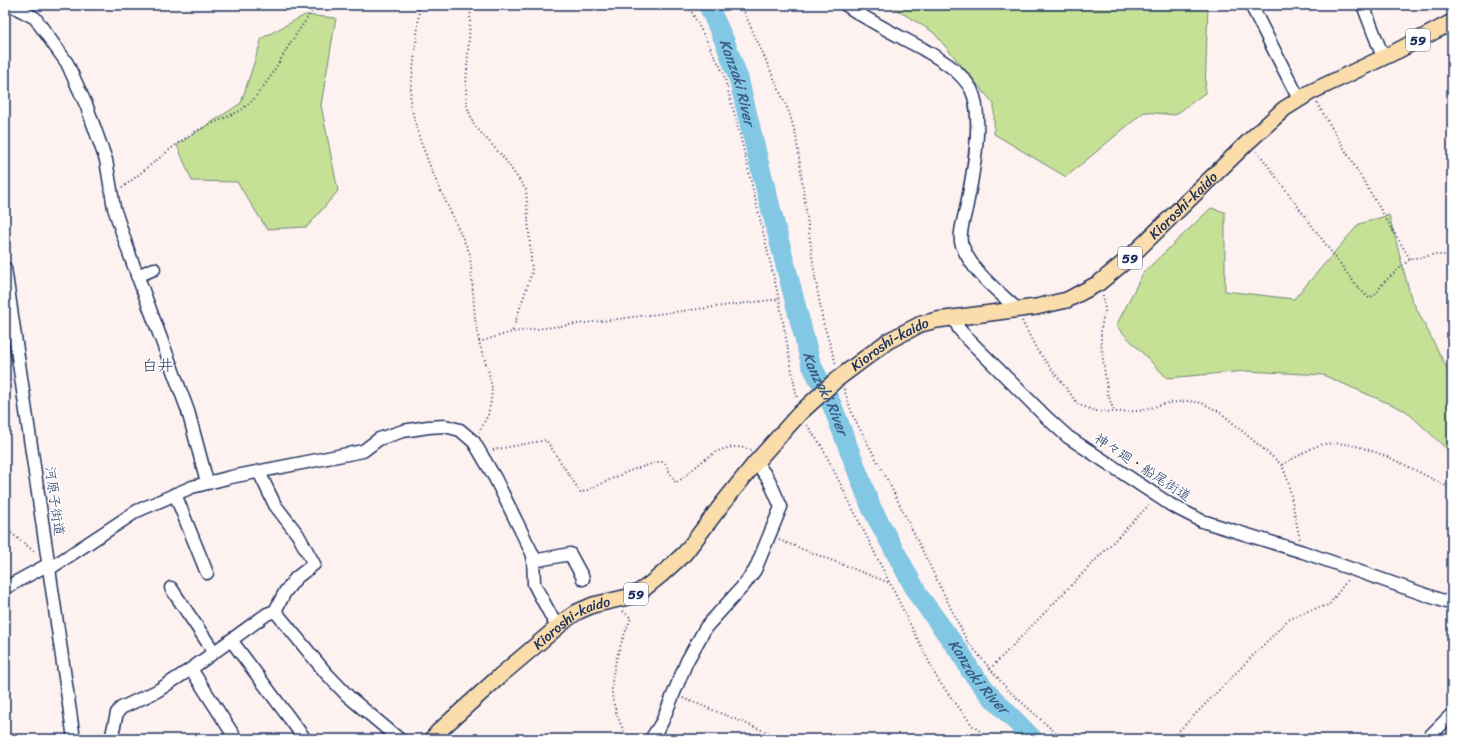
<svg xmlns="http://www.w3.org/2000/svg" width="1457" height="744" viewBox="0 0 1457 744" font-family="Sriracha,'Klee One',sans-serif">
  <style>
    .green { fill: #c6e096; stroke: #70887a }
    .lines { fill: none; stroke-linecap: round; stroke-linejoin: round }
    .river { stroke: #82c7e3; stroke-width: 20 }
    .minor-casing { stroke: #1b2f5e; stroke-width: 15 }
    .major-casing { stroke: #1b2f5e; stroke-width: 18 }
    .path { stroke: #1b2f5e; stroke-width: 2; stroke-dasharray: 1 3; stroke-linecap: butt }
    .minor { stroke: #fff; stroke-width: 12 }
    .major { stroke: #faddab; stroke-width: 15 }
    .labels { text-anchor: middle; stroke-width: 3; stroke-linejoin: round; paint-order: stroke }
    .shield { fill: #fff; stroke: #5f6d8e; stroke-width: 1 }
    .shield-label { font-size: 13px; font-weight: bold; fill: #1b2f5e }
    .street-label { font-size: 14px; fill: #1b2f5e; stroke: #fff }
    .water-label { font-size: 15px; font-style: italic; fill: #3a5d86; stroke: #fff }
    .quarter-label { font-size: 16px; fill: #1b2f5e; stroke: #fff }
  </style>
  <rect width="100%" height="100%" fill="#fef2f1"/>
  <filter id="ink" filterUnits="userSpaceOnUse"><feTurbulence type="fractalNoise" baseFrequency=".025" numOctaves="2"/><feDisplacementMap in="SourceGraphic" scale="8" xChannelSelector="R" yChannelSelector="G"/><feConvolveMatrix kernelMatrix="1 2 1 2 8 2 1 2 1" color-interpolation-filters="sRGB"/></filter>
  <g filter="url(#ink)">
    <g class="green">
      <path d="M 889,5 L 1208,5 L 1205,93 L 1175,115 L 1144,112 L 1066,177 L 994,134 L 994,104 L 933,32 Z"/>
      <path d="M 305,15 L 336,18 L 321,105 L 338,191 L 307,227 L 267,229 L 237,182 L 192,181 L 177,145 L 241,103 L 262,38 Z"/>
      <path d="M 1211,208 L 1225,212 L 1225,291 L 1294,299 L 1359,224 L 1389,215 L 1411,298 L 1452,378 L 1452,454 L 1406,411 L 1323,375 L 1246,371 L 1167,378 L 1116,326 L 1143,273 Z"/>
    </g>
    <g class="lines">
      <path class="river" id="s1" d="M 708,5 L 725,42 L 739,80 L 758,159 L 811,364 L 832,405 L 871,507 L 919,596 L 964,658 L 970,670 L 989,694 L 1033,739"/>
      <g class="minor-casing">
        <g id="minor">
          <path d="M 11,5 L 35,18 L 67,63 L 87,107 L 106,160 L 114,208 L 129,253 L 188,411 L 207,482"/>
          <path d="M 846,5 C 868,21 899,36 923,49 C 941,60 960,70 971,89 C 985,116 972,180 966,209 C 964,218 958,237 962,245 C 972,272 997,290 1017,309"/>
          <path d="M 1251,5 L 1299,99"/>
          <path d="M 1363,5 L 1383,57"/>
          <path d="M 5,268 L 74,739"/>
          <path d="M 137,276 L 154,269"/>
          <path d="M 954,317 L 959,329 L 969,340 L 1046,417 L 1068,437 L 1171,505 L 1202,521 L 1303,552 L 1452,604"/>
          <path d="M 175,494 L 207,573"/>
          <path d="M 533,561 L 570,554 L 582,576 L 583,579"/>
          <path d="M 49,569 L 137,511 L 192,487 L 231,477 L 363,451 L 379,439 L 403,431 L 428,427 L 445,426 L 460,430 L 474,442 L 495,478 L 527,543 L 533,555 L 534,584 L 557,627"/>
          <path d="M 5,588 L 49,564"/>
          <path d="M 171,588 L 214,652"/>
          <path d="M 275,611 L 326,673 L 348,696 L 399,739"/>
          <path d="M 231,640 L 305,739"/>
          <path d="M 191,669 L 236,739"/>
          <path d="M 111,739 L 117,713 L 121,708 L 157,691 L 191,669 L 267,614 L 275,611 L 285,592 L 296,578 L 314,564 L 298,535 L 275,505 L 259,472"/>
          <path d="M 651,739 L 662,722 L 687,661 L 706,627 L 744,585 L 755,570 L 781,507 L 769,480 L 756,462"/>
          <path d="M 1427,739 L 1452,714"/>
        </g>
      </g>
      <g class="major-casing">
        <g id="major">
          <path id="s2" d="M 432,739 L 439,731 L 501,675 L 567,619 L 577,612 L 593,605 L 632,596 L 645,588 L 661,575 L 685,553 L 723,503 L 756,462 L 799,414 L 836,380 L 888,341 L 921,324 L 937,320 L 1036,307 L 1067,300 L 1099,283 L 1128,259 L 1249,141 L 1284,109 L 1311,92 L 1397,51 L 1452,22"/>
        </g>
      </g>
      <g class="path">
        <path d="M 419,5 L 418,27 L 411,87 L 410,103 L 420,140 L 434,176 L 470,254 L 475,318 L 479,342 L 489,373 L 492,388 L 491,401 L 488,415 L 479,432"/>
        <path d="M 471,5 L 466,85 L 467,106 L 474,125 L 504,158 L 526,190 L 532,272 L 512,332"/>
        <path d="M 688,5 L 723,72 L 740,135 L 779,299 L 797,399"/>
        <path d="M 741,5 L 789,112 L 796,136 L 815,277 L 823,322 L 836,364"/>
        <path d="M 1317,103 L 1410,259"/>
        <path d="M 1257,151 L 1355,284 L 1369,298 L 1376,294 L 1383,283 L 1410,259 L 1432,255 L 1452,255"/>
        <path d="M 122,188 L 178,143 L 196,131 L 240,111 L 253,100 L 269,79 L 291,42 L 316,5"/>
        <path d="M 1103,295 L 1105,311 L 1101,328 L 1101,343 L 1107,391 L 1114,412"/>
        <path d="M 1022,321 L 1037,350 L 1079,405 L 1096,411 L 1114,412 L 1139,411 L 1168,403 L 1188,401 L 1202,403 L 1220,412 L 1282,465 L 1288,481 L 1300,540"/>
        <path d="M 479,342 L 512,332 L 779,299"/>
        <path d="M 844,389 L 853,416 L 888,481 L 967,641 L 1008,690 L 1057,734 L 1066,739"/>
        <path d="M 807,425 L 821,445 L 938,680 L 973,726 L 990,739"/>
        <path d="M 493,450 L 546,440 L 581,493 L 629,471 L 658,462 L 663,462 L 665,464 L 676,483 C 700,466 718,438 751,450"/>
        <path d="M 1282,465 C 1293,459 1305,451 1317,446 C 1353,433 1414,470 1446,486 L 1452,485"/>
        <path d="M 5,528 L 35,552"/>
        <path d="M 779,540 L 890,583"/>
        <path d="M 623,611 L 631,618 C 621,642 608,676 613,701 C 616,714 622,727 627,739"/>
        <path d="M 990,669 L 1149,505"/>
        <path d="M 683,698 L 784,739"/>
        <path d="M 1171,739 L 1288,620 L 1310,610 L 1329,605 L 1348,579"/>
      </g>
      <use href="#minor" class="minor"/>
      <use href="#major" class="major"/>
    </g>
  </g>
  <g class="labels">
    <g class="shield">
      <rect x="1406" y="29" width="24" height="22" rx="3"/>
      <rect x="1118" y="247" width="24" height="22" rx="3"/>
      <rect x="624" y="583" width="24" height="22" rx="3"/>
    </g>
    <g class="shield-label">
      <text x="1418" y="45">59</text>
      <text x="1130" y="263">59</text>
      <text x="636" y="599">59</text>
    </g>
    <g class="street-label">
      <text dy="5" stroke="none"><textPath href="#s2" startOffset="950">Kioroshi-kaido</textPath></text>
      <text dy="5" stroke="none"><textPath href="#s2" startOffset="614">Kioroshi-kaido</textPath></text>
      <text transform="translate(1143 467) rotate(33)" y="5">神々廻・船尾街道</text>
      <text transform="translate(55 501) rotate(82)" y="5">河原子街道</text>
      <text dy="5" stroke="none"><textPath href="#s2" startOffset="183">Kioroshi-kaido</textPath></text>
    </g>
    <g class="water-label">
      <text dy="5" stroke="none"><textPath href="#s1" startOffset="83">Kanzaki River</textPath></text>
      <text dy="5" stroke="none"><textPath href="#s1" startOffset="407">Kanzaki River</textPath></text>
      <text dy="5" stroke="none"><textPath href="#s1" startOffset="731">Kanzaki River</textPath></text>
    </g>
    <g class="quarter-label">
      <text x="158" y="371">白井</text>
    </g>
  </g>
  <rect width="1457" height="744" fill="none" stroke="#fff" stroke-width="20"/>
  <rect x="10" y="10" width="1437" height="724" fill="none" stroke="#1b2f5e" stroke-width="1.5" filter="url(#ink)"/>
</svg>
